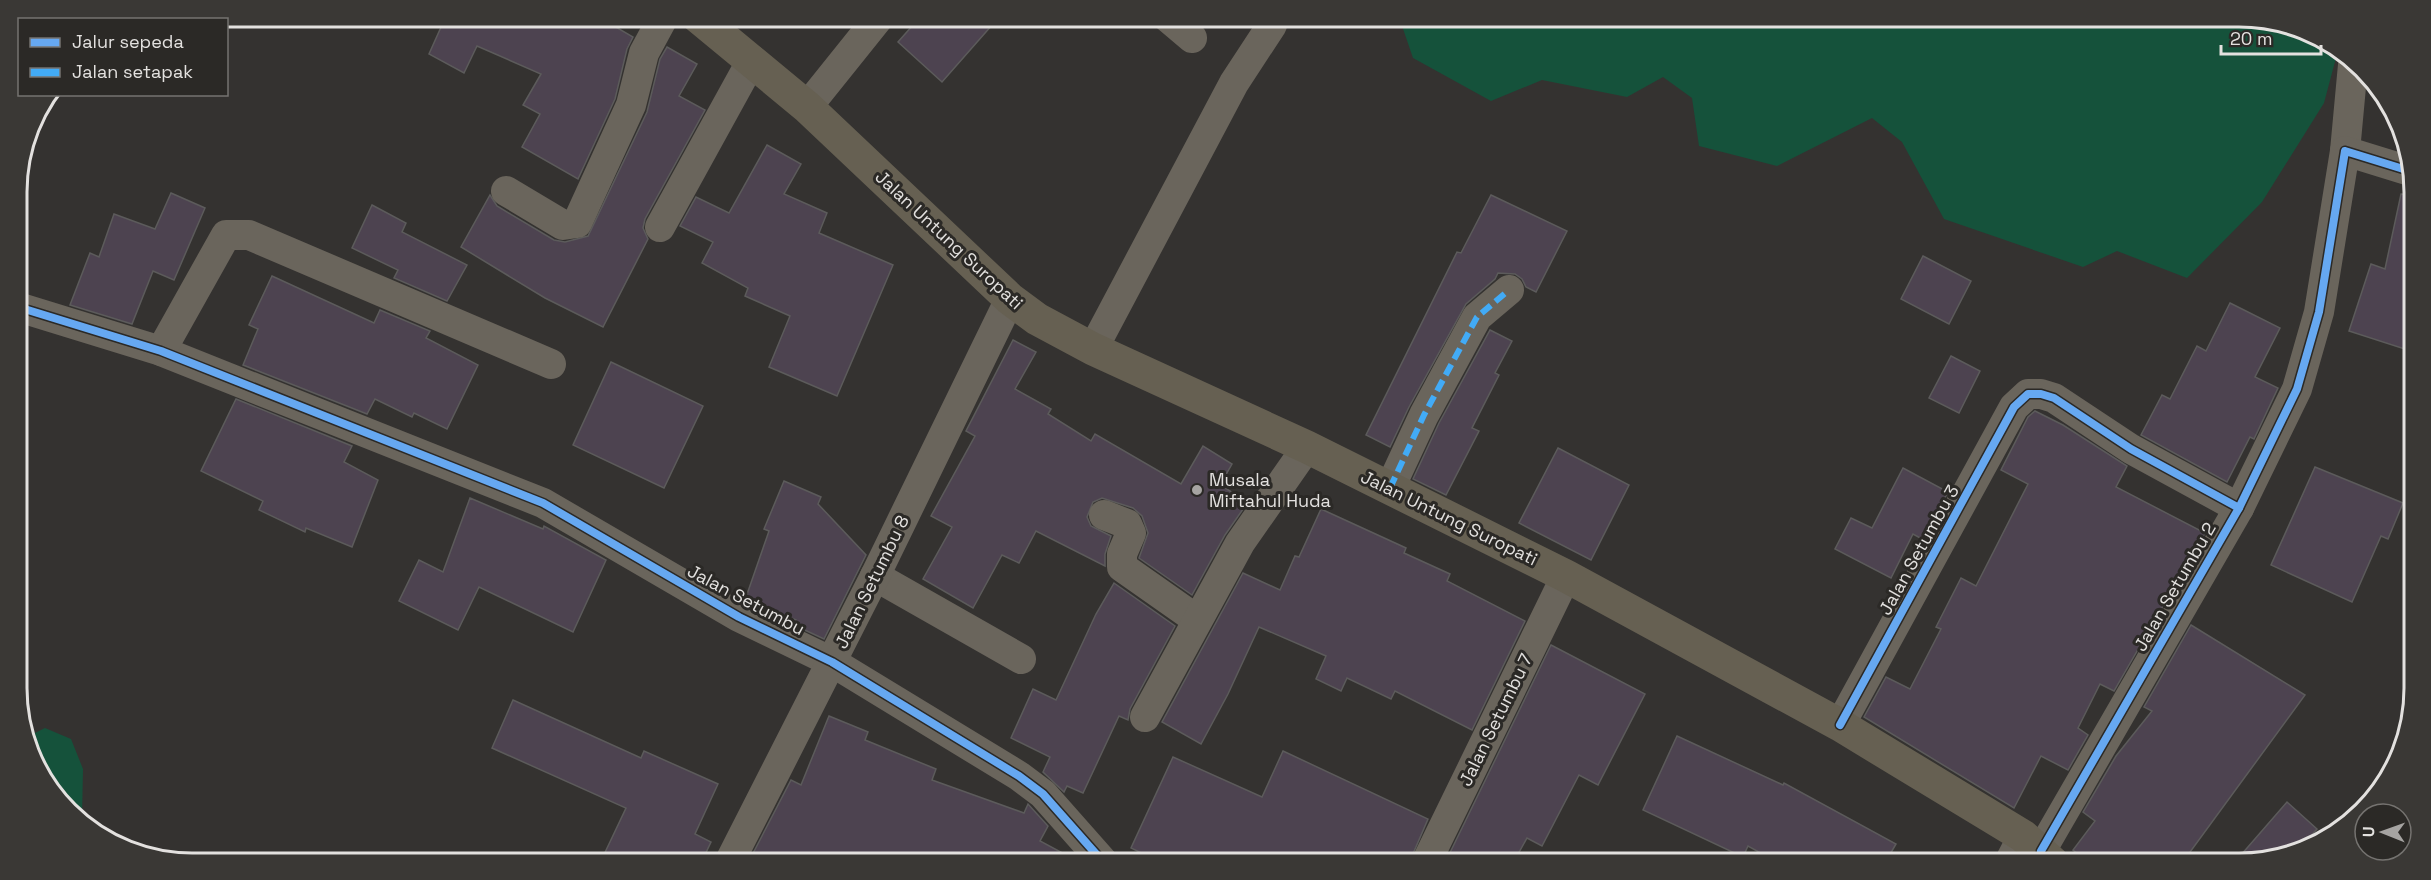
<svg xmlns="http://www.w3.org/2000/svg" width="2431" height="880" viewBox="0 0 2431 880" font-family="'Space Grotesk',sans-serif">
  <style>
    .green { fill: #15523b }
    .building { fill: #4d4350; stroke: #5c5b5b; stroke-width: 1.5 }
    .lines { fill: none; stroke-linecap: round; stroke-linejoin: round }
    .minor { stroke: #6a655c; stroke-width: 30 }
    .secondary { stroke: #666052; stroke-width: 33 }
    .quiet { stroke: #42abf6; stroke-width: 6; stroke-dasharray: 12 6; stroke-linecap: butt }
    .cycleway-casing { stroke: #2b2926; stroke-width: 11 }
    .cycleway { stroke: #66a8f1; stroke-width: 8 }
    .poi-dot { fill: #a6a4a2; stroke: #2b2926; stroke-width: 2 }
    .labels { text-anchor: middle; stroke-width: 6; stroke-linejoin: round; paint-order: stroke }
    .street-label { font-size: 18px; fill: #e3e1df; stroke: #2b2926 }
    .poi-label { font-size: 18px; fill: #e3e1df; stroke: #2b2926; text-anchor: start }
    .rim { fill: none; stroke: #e3e1df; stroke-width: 3 }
  </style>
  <rect width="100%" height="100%" fill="#343230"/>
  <g class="green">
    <path d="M 2239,17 L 2295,26 L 2337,54 L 2324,103 L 2262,202 L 2187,278 L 2117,251 L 2083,267 L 1944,219 L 1902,142 L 1872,118 L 1777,166 L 1699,146 L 1692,98 L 1663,77 L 1627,97 L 1542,80 L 1491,101 L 1413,58 L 1399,17 Z"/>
    <path d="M 45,728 L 71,739 L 83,769 L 82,818 L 60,803 L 27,737 Z"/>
  </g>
  <g class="building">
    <path d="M 446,16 L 597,16 L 633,37 L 627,49 L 615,99 L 578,179 L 522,147 L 540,114 L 523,105 L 541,74 L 477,46 L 464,73 L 429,54 Z"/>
    <path d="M 921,16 L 1000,16 L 942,82 L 898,42 Z"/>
    <path d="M 667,47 L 697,64 L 679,96 L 705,110 L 645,219 L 643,228 L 648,239 L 603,327 L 545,298 L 461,247 L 490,195 L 497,206 L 554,240 L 565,242 L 588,236 L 647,112 L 660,59 Z"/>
    <path d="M 767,145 L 801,164 L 784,194 L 827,213 L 819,233 L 893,265 L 837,396 L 769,367 L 790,316 L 745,296 L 748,288 L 702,263 L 713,242 L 680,226 L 696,197 L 729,213 Z"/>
    <path d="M 171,193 L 205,208 L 174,280 L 153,271 L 132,324 L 70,305 L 90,253 L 99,257 L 114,214 L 155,229 Z"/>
    <path d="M 2401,194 L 2413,195 L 2414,352 L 2349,331 L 2371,264 L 2385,269 Z"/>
    <path d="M 1491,195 L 1567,231 L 1536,292 L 1526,287 L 1522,279 L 1515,274 L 1498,273 L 1495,279 L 1466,304 L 1409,407 L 1390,447 L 1366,435 L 1457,252 L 1461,253 Z"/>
    <path d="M 372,205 L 406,223 L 402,232 L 467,265 L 447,301 L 394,278 L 398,270 L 352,248 Z"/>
    <path d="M 1923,256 L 1971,281 L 1949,324 L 1901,299 Z"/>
    <path d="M 272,276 L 374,323 L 380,310 L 430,331 L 426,338 L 478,365 L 447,429 L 414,413 L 412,417 L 375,399 L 367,414 L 243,365 L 258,329 L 249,325 Z"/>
    <path d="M 2230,303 L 2280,328 L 2255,377 L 2278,388 L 2254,439 L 2250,437 L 2227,482 L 2141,435 L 2162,395 L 2170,399 L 2197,346 L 2206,351 Z"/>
    <path d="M 1490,330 L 1512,341 L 1495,373 L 1499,375 L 1472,428 L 1479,431 L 1446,495 L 1413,479 L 1439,423 Z"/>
    <path d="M 1013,340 L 1036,352 L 1015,389 L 1051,409 L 1048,414 L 1091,441 L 1095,434 L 1181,484 L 1203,446 L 1232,464 L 1220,485 L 1248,502 L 1225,535 L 1192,595 L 1139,558 L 1148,533 L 1142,516 L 1133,508 L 1102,498 L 1093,502 L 1087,517 L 1091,526 L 1111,536 L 1105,554 L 1105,566 L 1036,531 L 1019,563 L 1002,555 L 973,608 L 923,579 L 952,527 L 931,516 L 975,436 L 966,431 Z"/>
    <path d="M 1951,356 L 1980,371 L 1959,413 L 1929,398 Z"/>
    <path d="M 611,362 L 703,406 L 664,488 L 573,445 Z"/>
    <path d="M 236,399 L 352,446 L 344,462 L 378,480 L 352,547 L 306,528 L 305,532 L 259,510 L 263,501 L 201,471 Z"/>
    <path d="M 2035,411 L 2063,425 L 2127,466 L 2116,487 L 2205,533 L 2114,691 L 2100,684 L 2078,728 L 2088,735 L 2068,770 L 2041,756 L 2014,808 L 1864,717 L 1886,677 L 1910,689 L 1941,629 L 1936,627 L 1961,578 L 1976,586 L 2028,484 L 2001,470 L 2028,417 Z"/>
    <path d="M 1558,448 L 1629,485 L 1591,560 L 1519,523 Z"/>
    <path d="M 2315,467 L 2403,503 L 2388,539 L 2381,536 L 2352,602 L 2271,565 Z"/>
    <path d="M 1903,468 L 1948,492 L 1922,539 L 1913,534 L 1891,578 L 1835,549 L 1851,518 L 1872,528 Z"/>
    <path d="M 784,481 L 821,497 L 818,504 L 866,555 L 824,639 L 794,625 L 796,620 L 745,600 L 769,531 L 764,529 Z"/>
    <path d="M 470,498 L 543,529 L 544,526 L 606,560 L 573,632 L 479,587 L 458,630 L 399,601 L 419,560 L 443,572 Z"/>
    <path d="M 1321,509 L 1406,548 L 1404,553 L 1450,574 L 1447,581 L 1525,621 L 1472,730 L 1395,691 L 1391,699 L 1347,678 L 1341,691 L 1316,679 L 1326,656 L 1259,627 L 1228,694 L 1201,744 L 1162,722 L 1243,573 L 1280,590 L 1295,556 L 1299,557 Z"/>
    <path d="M 1114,583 L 1175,626 L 1130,709 L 1128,720 L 1119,716 L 1083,793 L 1067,786 L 1064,792 L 1043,772 L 1050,757 L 1011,738 L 1033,689 L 1056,700 L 1096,614 Z"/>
    <path d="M 2191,625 L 2305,695 L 2182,863 L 2090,863 L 2073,850 L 2095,821 L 2083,812 L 2116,756 L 2152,711 L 2144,707 Z"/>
    <path d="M 1551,645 L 1645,694 L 1598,785 L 1579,775 L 1542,846 L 1527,838 L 1513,863 L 1445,863 Z"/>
    <path d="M 513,700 L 641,758 L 644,751 L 718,784 L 695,834 L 711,842 L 701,863 L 600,863 L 626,808 L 492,748 Z"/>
    <path d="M 829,716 L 868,732 L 865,740 L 936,769 L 932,780 L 1024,813 L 1028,804 L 1048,826 L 1040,841 L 1081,863 L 748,863 L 791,780 L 801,785 Z"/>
    <path d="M 1677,736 L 1783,785 L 1784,783 L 1896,844 L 1885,863 L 1779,863 L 1748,846 L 1743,857 L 1643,810 Z"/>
    <path d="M 1283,751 L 1428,819 L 1409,863 L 1162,863 L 1131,848 L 1173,757 L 1262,797 Z"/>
    <path d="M 2287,802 L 2317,829 L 2295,854 L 2250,863 L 2234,863 Z"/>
  </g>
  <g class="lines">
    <g class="minor">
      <path d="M 1166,16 L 1192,38"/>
      <path d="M 807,107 L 880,16"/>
      <path d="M 2345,151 L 2353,65"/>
      <path d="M 506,191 L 563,225 L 577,223 L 631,105 L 644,53 L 664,16"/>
      <path d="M 660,227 L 752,60"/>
      <path d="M 18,307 L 161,351 L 543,503 L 739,617 L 832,662 L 1019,776 L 1043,794 L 1104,863"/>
      <path d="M 1093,349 L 1234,83 L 1272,25"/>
      <path d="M 161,351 L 226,235 L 249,235 L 551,364"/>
      <path d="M 1390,488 L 1424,415 L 1477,317 L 1509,290"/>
      <path d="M 1104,515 L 1127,524 L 1131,533 L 1122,554 L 1122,567 L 1196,619"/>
      <path d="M 875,576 L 1021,659"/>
      <path d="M 1145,717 L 1240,543 L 1307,447"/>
      <path d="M 1840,725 L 2014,407 L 2028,394 L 2041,394 L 2054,398 L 2131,449 L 2239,508"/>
      <path d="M 2041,851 L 2239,508 L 2297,389 L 2319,312 L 2345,151 L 2413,172"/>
      <path d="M 729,863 L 875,576 L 1010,299"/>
      <path d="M 1426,863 L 1566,576"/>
      <path d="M 2009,863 L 2023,836"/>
    </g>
    <path class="secondary" d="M 697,16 L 807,107 L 1010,299 L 1037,319 L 1093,349 L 1307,447 L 1566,576 L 1840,725 L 2023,836 L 2053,863"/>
    <path class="quiet" d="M 1390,488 L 1424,415 L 1477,317 L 1509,290"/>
    <g class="cycleway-casing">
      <g id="cycleway">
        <path d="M 18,307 L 161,351 L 543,503 L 739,617 L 832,662 L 1019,776 L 1043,794 L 1104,863"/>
        <path d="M 1840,725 L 2014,407 L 2028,394 L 2041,394 L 2054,398 L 2131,449 L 2239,508"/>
        <path d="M 2041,851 L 2239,508 L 2297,389 L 2319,312 L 2345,151 L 2413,172"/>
      </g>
    </g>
    <use href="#cycleway" class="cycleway"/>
  </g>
  <circle class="poi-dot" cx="1197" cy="490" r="6"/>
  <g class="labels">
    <g class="street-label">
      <text transform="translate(949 240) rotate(43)" y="6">Jalan Untung Suropati</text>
      <text transform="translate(1449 518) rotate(26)" y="6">Jalan Untung Suropati</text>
      <text transform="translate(1919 550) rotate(-61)" y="6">Jalan Setumbu 3</text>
      <text transform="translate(872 582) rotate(-64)" y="6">Jalan Setumbu 8</text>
      <text transform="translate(2175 587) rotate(-60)" y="6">Jalan Setumbu 2</text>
      <text transform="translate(746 600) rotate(28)" y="6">Jalan Setumbu</text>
      <text transform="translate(1496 720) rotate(-64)" y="6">Jalan Setumbu 7</text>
    </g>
    <g class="poi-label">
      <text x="1209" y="486">Musala<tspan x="1209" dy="21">Miftahul Huda</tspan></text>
    </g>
  </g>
  <path d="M0 0H2431V880H0ZM192 27H2239A165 165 0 0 1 2404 192V688A165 165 0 0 1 2239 853H192A165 165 0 0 1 27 688V192A165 165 0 0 1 192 27Z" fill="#3a3835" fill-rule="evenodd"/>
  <path class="rim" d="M192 27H2239A165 165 0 0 1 2404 192V688A165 165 0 0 1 2239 853H192A165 165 0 0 1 27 688V192A165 165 0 0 1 192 27Z"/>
  <rect x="18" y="18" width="210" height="78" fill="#2b2926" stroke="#757370" stroke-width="1.5"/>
  <rect x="30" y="38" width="30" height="9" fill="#66a8f1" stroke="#757370" stroke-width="1.5"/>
  <text x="72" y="48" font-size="18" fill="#e3e1df">Jalur sepeda</text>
  <rect x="30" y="68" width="30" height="9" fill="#42abf6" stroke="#757370" stroke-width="1.5"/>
  <text x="72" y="78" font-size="18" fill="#e3e1df">Jalan setapak</text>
  <g transform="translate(2383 832) rotate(271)"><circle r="28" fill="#2b2926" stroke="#757370" stroke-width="1.5"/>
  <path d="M0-4.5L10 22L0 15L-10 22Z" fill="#a6a4a2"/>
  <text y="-9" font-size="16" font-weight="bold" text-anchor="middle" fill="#e3e1df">U</text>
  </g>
  <path d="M2221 45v9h100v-9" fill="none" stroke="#e3e1df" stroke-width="3"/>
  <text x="2230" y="45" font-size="18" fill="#e3e1df" stroke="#2b2926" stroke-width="4.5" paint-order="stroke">20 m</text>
</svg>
